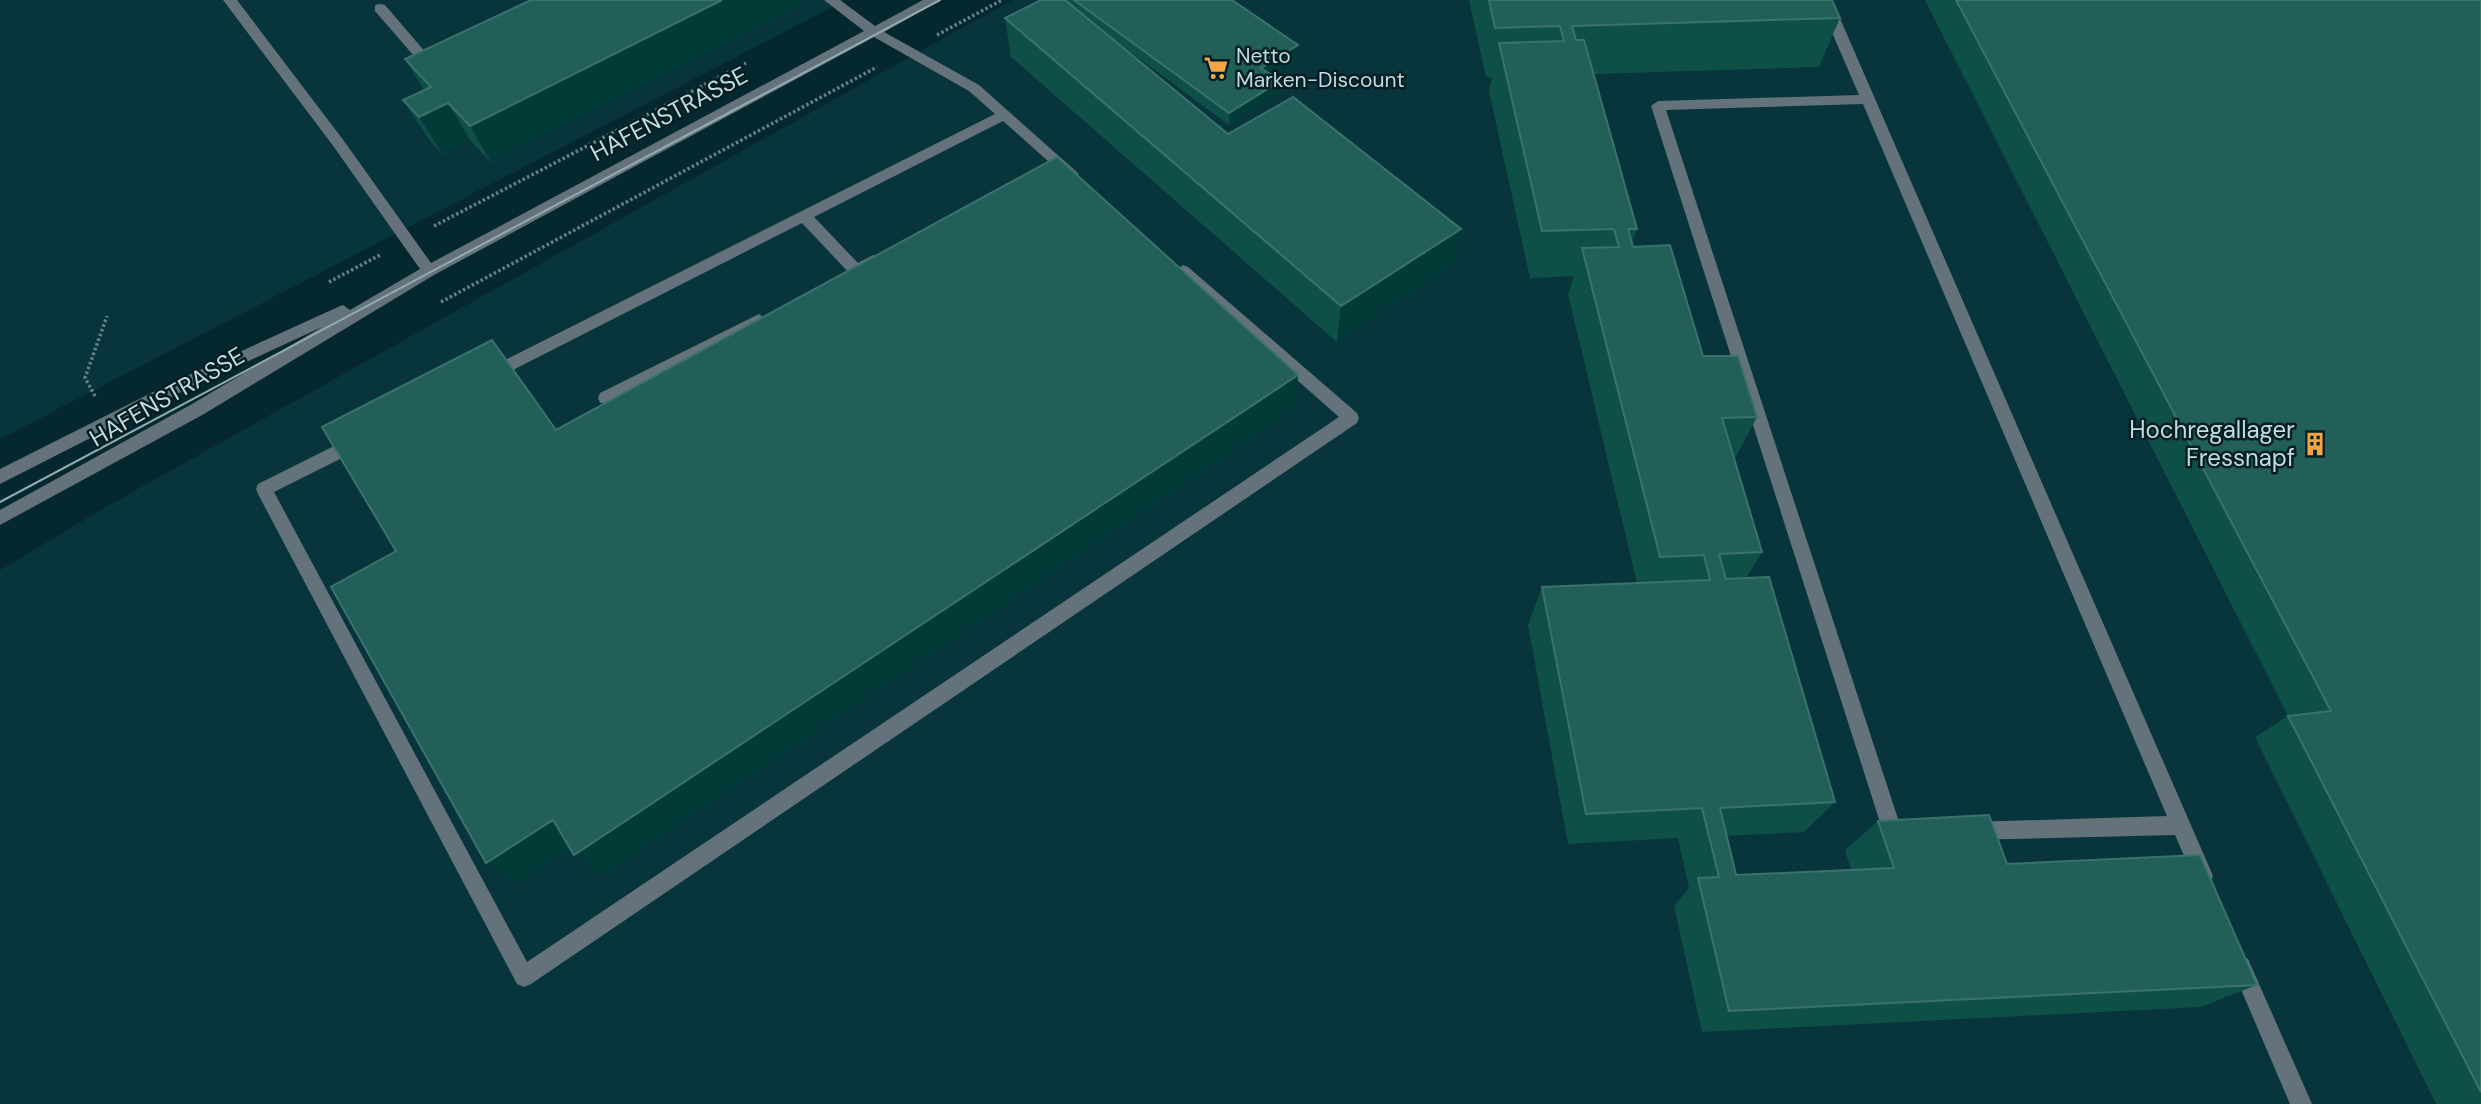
<svg xmlns="http://www.w3.org/2000/svg" width="2481" height="1104" viewBox="0 0 2481 1104" font-family="'DM Sans',sans-serif">
  <style>
    .built { fill: #08353c }
    .lines { fill: none; stroke-linecap: round; stroke-linejoin: round }
    .path { stroke: #658287; stroke-width: 3.5; stroke-dasharray: 2.5 2.5; stroke-linecap: butt }
    .minor { fill: #64727b; fill-rule: evenodd }
    .tram { stroke: #91abb0; stroke-width: 2 }
    .wall { fill: #0e5048 }
    .shaded-wall { fill: #023a37 }
    .building { fill: #215f58; stroke: #3a726d; stroke-width: 2 }
    .labels { text-anchor: middle; stroke-width: 5; stroke-linejoin: round; paint-order: stroke }
    .far-poi-label { font-size: 21px; fill: #c3dade; stroke: #001f24; text-anchor: start }
    .street-label { font-size: 24px; fill: #c3dade; stroke: #001f24 }
    .poi-label { font-size: 24px; fill: #c3dade; stroke: #001f24; text-anchor: end }
  </style>
  <rect width="100%" height="100%" fill="#05282e"/>
  <g class="built">
    <path d="M 0,0 L 846,0 L 0,439 Z"/>
    <path d="M 1012,0 L 2481,0 L 2481,1104 L 0,1104 L 0,570 L 111,504 Z"/>
  </g>
  <g class="lines">
    <g class="path">
      <path d="M 937,35 L 1002,0"/>
      <path d="M 434,226 L 746,63"/>
      <path d="M 329,282 L 380,255"/>
      <path d="M 441,302 L 877,67"/>
      <path d="M 95,396 L 85,378 L 107,316"/>
    </g>
    <g class="minor">
      <path d="M 223,0 L 237,0 L 344,141 L 431,263 L 864,31 L 824,0 L 840,0 L 875,26 L 923,0 L 940,0 L 884,32 L 979,85 L 1079,174 L 1072,179 L 1067,178 L 1003,121 L 814,217 L 858,263 L 873,255 L 878,257 L 881,261 C 875,269 861,278 851,275 L 802,223 L 495,379 L 483,379 L 481,375 L 483,371 L 995,114 L 969,91 L 874,37 L 434,275 L 204,414 L 0,525 L 0,510 L 192,404 L 322,327 L 177,394 L 0,484 L 0,469 L 165,386 L 338,307 L 343,305 L 350,310 L 420,269 L 334,147 Z"/>
      <path d="M 1818,0 L 1832,0 L 2210,869 L 2213,876 L 2210,883 L 2203,886 L 2196,883 L 2175,835 L 1971,840 L 1964,838 L 1961,831 L 1964,824 L 1971,822 L 2167,816 L 1863,104 L 1666,110 L 1900,825 L 1908,827 L 1911,834 L 1908,841 L 1901,843 L 1886,841 L 1651,106 L 1658,101 L 1859,95 Z"/>
      <path d="M 380,4 L 385,5 L 427,54 L 438,50 L 445,54 C 440,61 428,65 420,63 L 375,11 L 375,5 Z"/>
      <path d="M 1183,265 L 1188,267 L 1357,413 L 1359,418 L 1357,423 L 531,984 L 524,987 L 517,984 L 258,494 L 256,489 L 258,484 L 352,437 L 364,437 L 366,442 L 364,447 L 274,492 L 527,962 L 1339,417 L 1178,275 L 1175,271 Z"/>
      <path d="M 759,314 L 767,320 L 765,324 L 612,403 L 600,403 L 598,398 L 600,393 Z"/>
      <path d="M 2241,956 L 2248,959 L 2312,1104 L 2290,1104 L 2231,966 L 2234,959 Z"/>
    </g>
    <path class="tram" d="M 0,502 L 940,0"/>
  </g>
  <g class="wall">
    <path d="M 1041,0 L 1232,0 L 1298,56 L 1269,74 L 1279,92 L 1229,125 L 1110,37 L 1228,134 L 1454,266 L 1337,342 L 1011,57 L 1005,18 Z"/>
    <path d="M 1469,0 L 1832,0 L 1840,18 L 1819,67 L 1593,74 L 1637,229 L 1632,243 L 1633,247 L 1703,356 L 1757,417 L 1734,460 L 1762,552 L 1746,578 L 1835,802 L 1804,832 L 1727,836 L 1736,875 L 1851,870 L 1845,850 L 1878,821 L 2007,864 L 2257,985 L 2201,1007 L 1702,1032 L 1674,906 L 1689,888 L 1678,838 L 1568,844 L 1528,625 L 1542,587 L 1637,583 L 1568,294 L 1574,276 L 1530,278 L 1489,91 L 1492,77 L 1486,77 Z"/>
    <path d="M 1925,0 L 2481,0 L 2481,1104 L 2436,1104 L 2255,737 L 2288,716 Z"/>
    <path d="M 801,5 L 492,164 L 471,141 L 443,155 L 428,138 L 403,100 L 424,90 L 405,59 Z"/>
  </g>
  <g class="shaded-wall">
    <path d="M 722,0 L 799,0 L 801,5 L 492,164 L 470,126 Z"/>
    <path d="M 1298,45 L 1298,56 L 1261,79 L 1261,68 Z"/>
    <path d="M 1280,81 L 1279,92 L 1229,125 L 1229,113 Z"/>
    <path d="M 448,103 L 471,141 L 443,155 L 419,117 Z"/>
    <path d="M 1461,229 L 1454,266 L 1337,342 L 1341,306 Z"/>
    <path d="M 1298,375 L 1296,410 L 601,878 L 574,855 Z"/>
    <path d="M 553,820 L 581,843 L 517,885 L 486,863 Z"/>
  </g>
  <g class="building">
    <path d="M 531,0 L 722,0 L 470,126 L 448,103 L 419,117 L 403,100 L 431,87 L 405,59 Z"/>
    <path d="M 1041,0 L 1065,0 L 1228,134 L 1293,97 L 1461,229 L 1341,306 L 1005,18 Z"/>
    <path d="M 1074,0 L 1232,0 L 1298,45 L 1261,68 L 1280,81 L 1229,113 Z"/>
    <path d="M 1489,0 L 1832,0 L 1840,18 L 1572,26 L 1576,40 L 1584,40 L 1637,229 L 1628,229 L 1633,247 L 1670,245 L 1703,356 L 1738,356 L 1757,417 L 1722,418 L 1762,552 L 1719,554 L 1726,579 L 1769,577 L 1835,802 L 1720,808 L 1736,875 L 1894,868 L 1878,821 L 1989,815 L 2007,864 L 2200,855 L 2257,985 L 1729,1011 L 1698,878 L 1719,877 L 1702,808 L 1586,814 L 1542,587 L 1710,580 L 1704,555 L 1660,557 L 1582,248 L 1619,247 L 1614,229 L 1542,231 L 1499,43 L 1564,41 L 1560,26 L 1495,28 Z"/>
    <path d="M 1956,0 L 2481,0 L 2481,1092 L 2288,716 L 2331,711 Z"/>
    <path d="M 1057,157 L 1298,375 L 574,855 L 553,820 L 486,863 L 331,587 L 396,551 L 322,427 L 492,340 L 556,430 Z"/>
  </g>
  <defs>
    <g id="supermarket-bare" transform="scale(1.89)"><path d="M-6-5.5h2.5l.6 2H6L4.5 2H-2.5L-4.4-4H-6ZM-1.5 3.2a1.3 1.3 0 1 0 .1 0ZM3 3.2a1.3 1.3 0 1 0 .1 0Z" fill="#f4a443" stroke="#001f24" stroke-width="2.5" paint-order="stroke"/></g>
    <g id="building-bare" transform="scale(1.89)"><path d="M-4-6H4V6H1V3H-1V6H-4ZM-2.5-4.3h1.7v1.8h-1.7ZM.8-4.3h1.7v1.8H.8ZM-2.5-1h1.7V.8h-1.7ZM.8-1h1.7V.8H.8Z" fill="#f4a443" stroke="#001f24" stroke-width="2.5" paint-order="stroke"/></g>
  </defs>
  <g fill-rule="evenodd">
    <use href="#supermarket-bare" x="1216" y="68"/>
    <use href="#building-bare" x="2315" y="444"/>
  </g>
  <g class="labels">
    <g class="far-poi-label">
      <text x="1236" y="63">Netto<tspan x="1236" dy="24">Marken-Discount</tspan></text>
    </g>
    <g class="street-label">
      <text transform="translate(669 114) rotate(-28)" y="8">HAFENSTRASSE</text>
      <text transform="translate(167 397) rotate(-30)" y="8">HAFENSTRASSE</text>
    </g>
    <g class="poi-label">
      <text x="2295" y="438">Hochregallager<tspan x="2295" dy="28">Fressnapf</tspan></text>
    </g>
  </g>
</svg>
